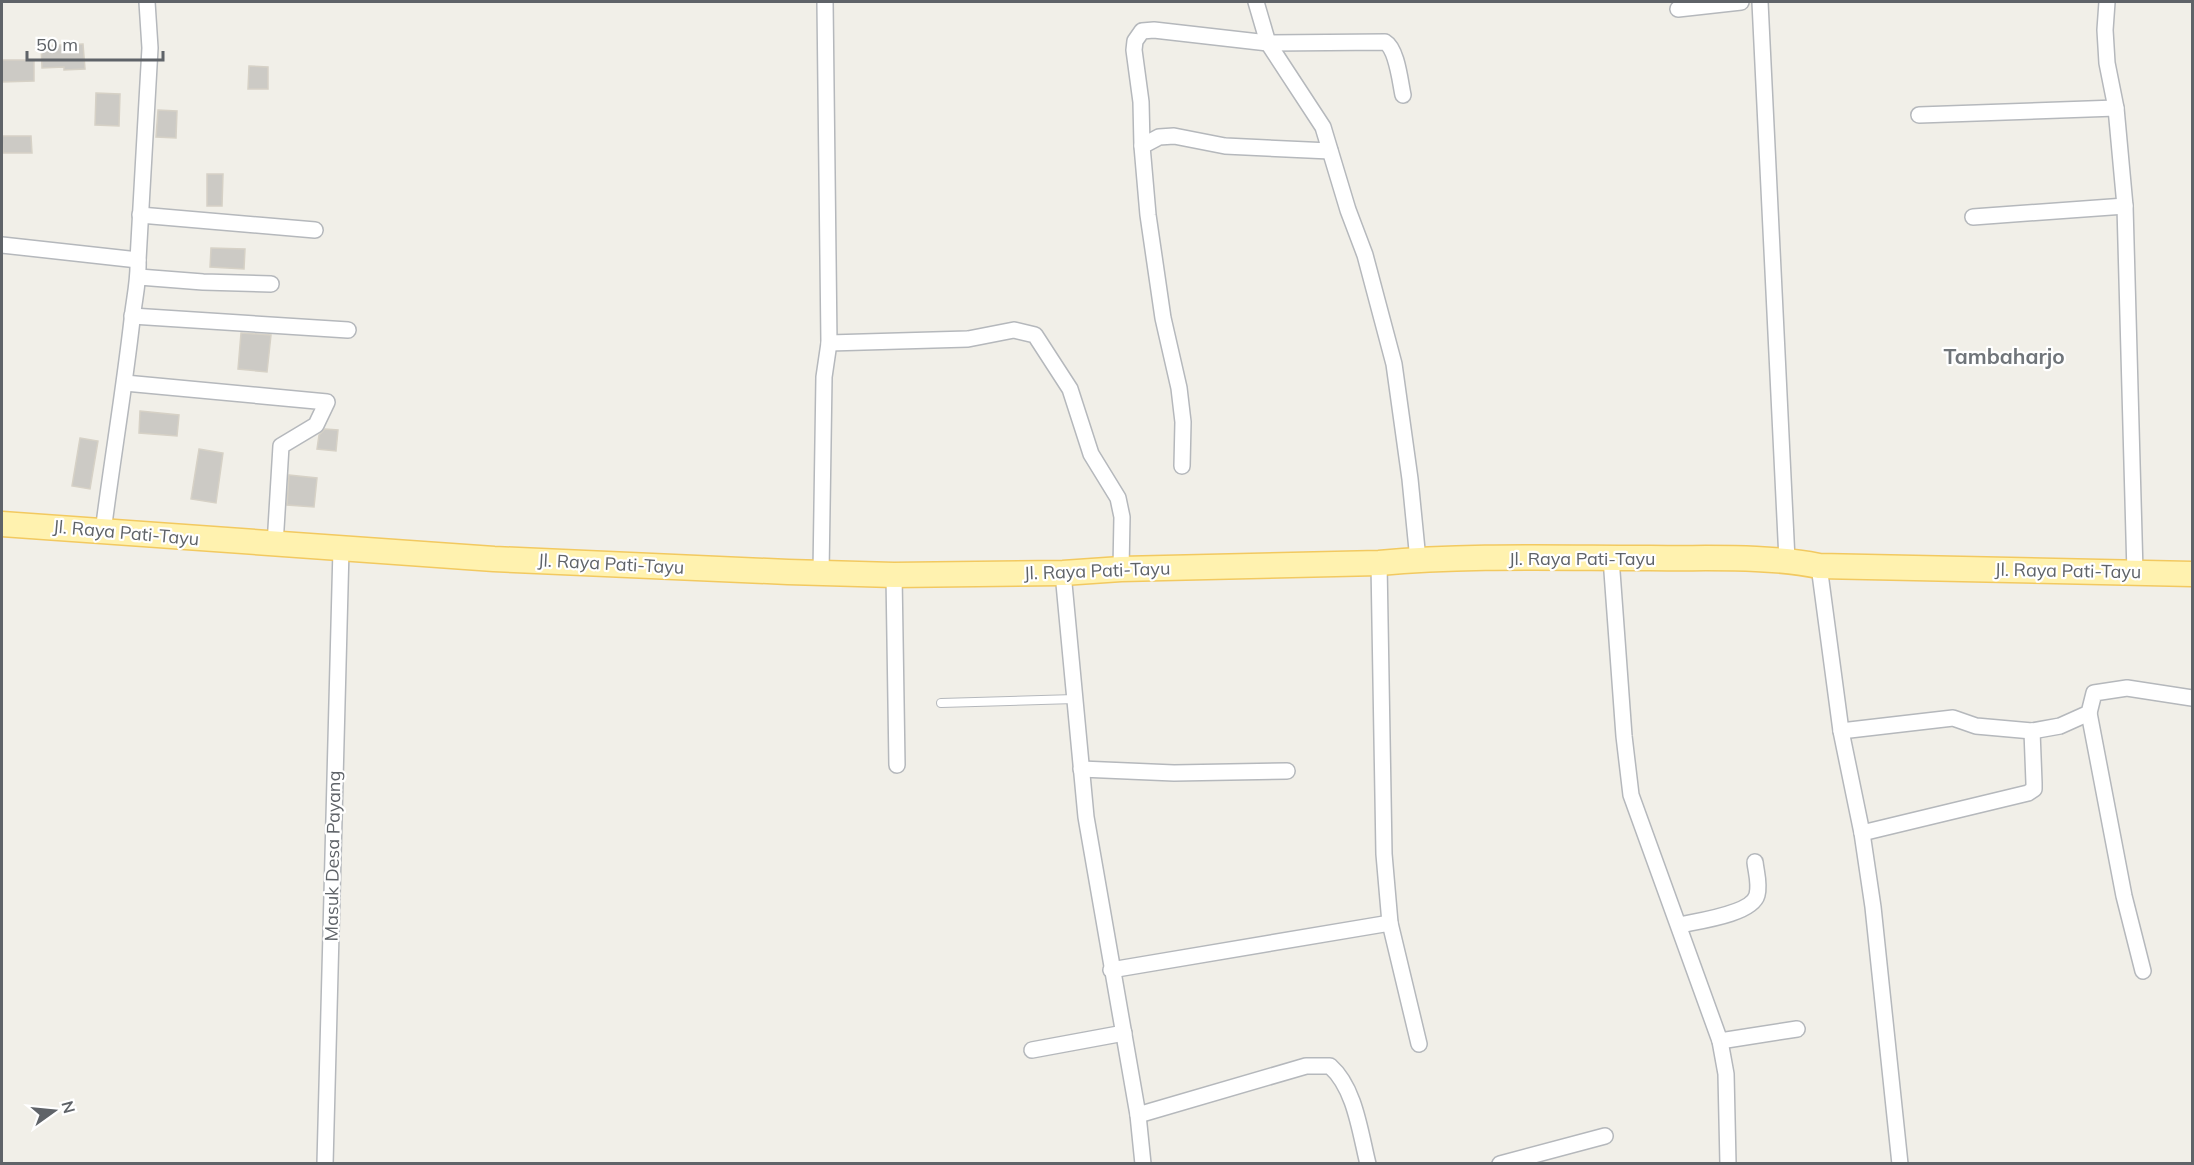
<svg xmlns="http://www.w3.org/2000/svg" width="2194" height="1165" viewBox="0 0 2194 1165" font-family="Mulish,sans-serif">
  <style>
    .building { fill: #cccac5; stroke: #d6d1c6; stroke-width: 1.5 }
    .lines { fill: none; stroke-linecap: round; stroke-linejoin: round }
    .service-casing { stroke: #b5b8bc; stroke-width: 10 }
    .minor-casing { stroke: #b5b8bc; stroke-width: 18 }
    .primary-casing { stroke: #f2c960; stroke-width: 27 }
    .service { stroke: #fff; stroke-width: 8 }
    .minor { stroke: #fff; stroke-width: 15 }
    .primary { stroke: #fff2af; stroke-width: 24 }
    .labels { text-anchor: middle; stroke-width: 4.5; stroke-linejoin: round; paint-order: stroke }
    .street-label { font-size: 18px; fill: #5f6368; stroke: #fff }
    .quarter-label { font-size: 21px; font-weight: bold; fill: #70757a; stroke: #fff }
  </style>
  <rect width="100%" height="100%" fill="#f1efe8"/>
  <g class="building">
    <path d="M 83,44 L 85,69 L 64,70 L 64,67 L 42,68 L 41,46 Z"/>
    <path d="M 2,60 L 34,60 L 34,81 L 2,82 Z"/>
    <path d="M 249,66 L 268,67 L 268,89 L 248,89 Z"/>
    <path d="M 96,93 L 120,94 L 119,126 L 95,125 Z"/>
    <path d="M 158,110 L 177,111 L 176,138 L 156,137 Z"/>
    <path d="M 2,136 L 31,136 L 32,153 L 3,153 Z"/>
    <path d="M 207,174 L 223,174 L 222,206 L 207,206 Z"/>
    <path d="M 211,248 L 245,249 L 244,269 L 210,267 Z"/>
    <path d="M 241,333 L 271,335 L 267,372 L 238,369 Z"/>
    <path d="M 140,411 L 179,415 L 177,436 L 139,433 Z"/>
    <path d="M 325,429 L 338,430 L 336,451 L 317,449 L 319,435 Z"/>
    <path d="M 80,438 L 98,441 L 90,489 L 72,486 Z"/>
    <path d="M 199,449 L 223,453 L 216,503 L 191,499 Z"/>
    <path d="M 289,475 L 317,478 L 314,507 L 287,505 Z"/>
  </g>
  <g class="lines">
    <g class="service-casing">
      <path id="service" d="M 941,703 L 1075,699"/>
    </g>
    <g class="minor-casing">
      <g id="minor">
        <path d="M 1256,2 L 1268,43 L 1323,127 L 1348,210 L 1365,255 L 1394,364 L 1410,479 L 1418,560"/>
        <path d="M 1760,2 L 1787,560"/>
        <path d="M 2107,2 L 2105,30 L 2107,63 L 2116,108 L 2125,206 L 2135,573"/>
        <path d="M 1678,9 L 1741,2"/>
        <path d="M 1919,115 L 2116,108"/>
        <path d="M 1142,146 L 1141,102 L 1134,50 L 1135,41 L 1142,31 L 1154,30 L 1268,43 L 1385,42 C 1397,49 1400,81 1403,95"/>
        <path d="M 140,215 L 315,230"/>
        <path d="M 1973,217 L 2125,206"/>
        <path d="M 2,245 L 138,260"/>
        <path d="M 139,277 L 203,282 L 271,284"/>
        <path d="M 132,316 L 348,330"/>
        <path d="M 829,343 L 968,339 L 1014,330 L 1035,335 L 1070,389 L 1091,454 L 1118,498 L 1122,517 L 1121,569"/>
        <path d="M 125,383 L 327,402 L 316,425 L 281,446 L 275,545"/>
        <path d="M 1182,466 L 1183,422 L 1179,388 L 1163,318 L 1148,215 L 1142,146 L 1159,137 L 1174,136 L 1225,146 L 1330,151"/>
        <path d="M 103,532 C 112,461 124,391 132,320 C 134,299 139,281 138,260 L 150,48 L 147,2"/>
        <path d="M 1611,558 L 1624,736 L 1631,795 L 1720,1041 L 1726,1074 L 1728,1164"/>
        <path d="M 1379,563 L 1384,854 L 1390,923"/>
        <path d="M 1819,566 L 1841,731 L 1862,833 L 1873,907 L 1900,1164"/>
        <path d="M 821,573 L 824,377 L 829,343 L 825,2"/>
        <path d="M 1063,573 L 1086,817 L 1138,1115 L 1143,1164"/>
        <path d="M 894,575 L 897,765"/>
        <path d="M 2089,713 L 2124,896 L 2143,971"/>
        <path d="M 1841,731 L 1953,718 L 1976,726 L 2032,731 L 2060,726 L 2089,713 L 2094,693 L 2127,688 L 2192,698"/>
        <path d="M 1081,769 L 1174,773 L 1287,771"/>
        <path d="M 1862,833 L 2028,793 L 2034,789 L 2034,783 L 2032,731"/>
        <path d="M 1680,925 C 1698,921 1752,914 1757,895 C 1760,884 1756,872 1755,862"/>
        <path d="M 1111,970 L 1390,923 L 1419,1044"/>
        <path d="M 1720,1041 L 1797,1029"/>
        <path d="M 1032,1050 L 1124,1033"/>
        <path d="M 1138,1115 L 1306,1066 L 1330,1066 C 1355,1088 1360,1132 1368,1164"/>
        <path d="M 325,1164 L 341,549"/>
        <path d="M 1500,1164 L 1605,1136"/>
      </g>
    </g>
    <g class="primary-casing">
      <path id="primary" d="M 2,524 L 494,559 L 788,572 L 894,575 L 1063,573 L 1121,569 L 1379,563 C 1468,555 1560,558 1650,558 C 1706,559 1764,555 1819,566 L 2192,574"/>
    </g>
    <use href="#service" class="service"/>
    <use href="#minor" class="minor"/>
    <use href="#primary" class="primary"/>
  </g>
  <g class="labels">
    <g class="street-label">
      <text transform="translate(126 533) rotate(5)" y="6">Jl. Raya Pati-Tayu</text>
      <text x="1582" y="565">Jl. Raya Pati-Tayu</text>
      <text transform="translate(611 564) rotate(3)" y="6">Jl. Raya Pati-Tayu</text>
      <text transform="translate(1097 571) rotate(-2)" y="6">Jl. Raya Pati-Tayu</text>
      <text transform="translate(2068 571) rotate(1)" y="6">Jl. Raya Pati-Tayu</text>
      <text transform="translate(333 856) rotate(-89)" y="6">Masuk Desa Payang</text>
    </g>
    <g class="quarter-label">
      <text x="2004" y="364">Tambaharjo</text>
    </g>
  </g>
  <rect width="2194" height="1165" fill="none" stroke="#5f6368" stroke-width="6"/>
  <g transform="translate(54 1111) rotate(75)" stroke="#ffffff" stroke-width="4.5" paint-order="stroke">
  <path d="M0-4.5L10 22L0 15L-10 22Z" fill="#5f6368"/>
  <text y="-9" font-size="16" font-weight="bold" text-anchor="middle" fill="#5f6368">N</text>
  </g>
  <path d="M27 51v9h136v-9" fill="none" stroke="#5f6368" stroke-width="3"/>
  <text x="36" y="51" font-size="18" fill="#5f6368" stroke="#ffffff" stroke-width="4.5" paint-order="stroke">50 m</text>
</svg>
